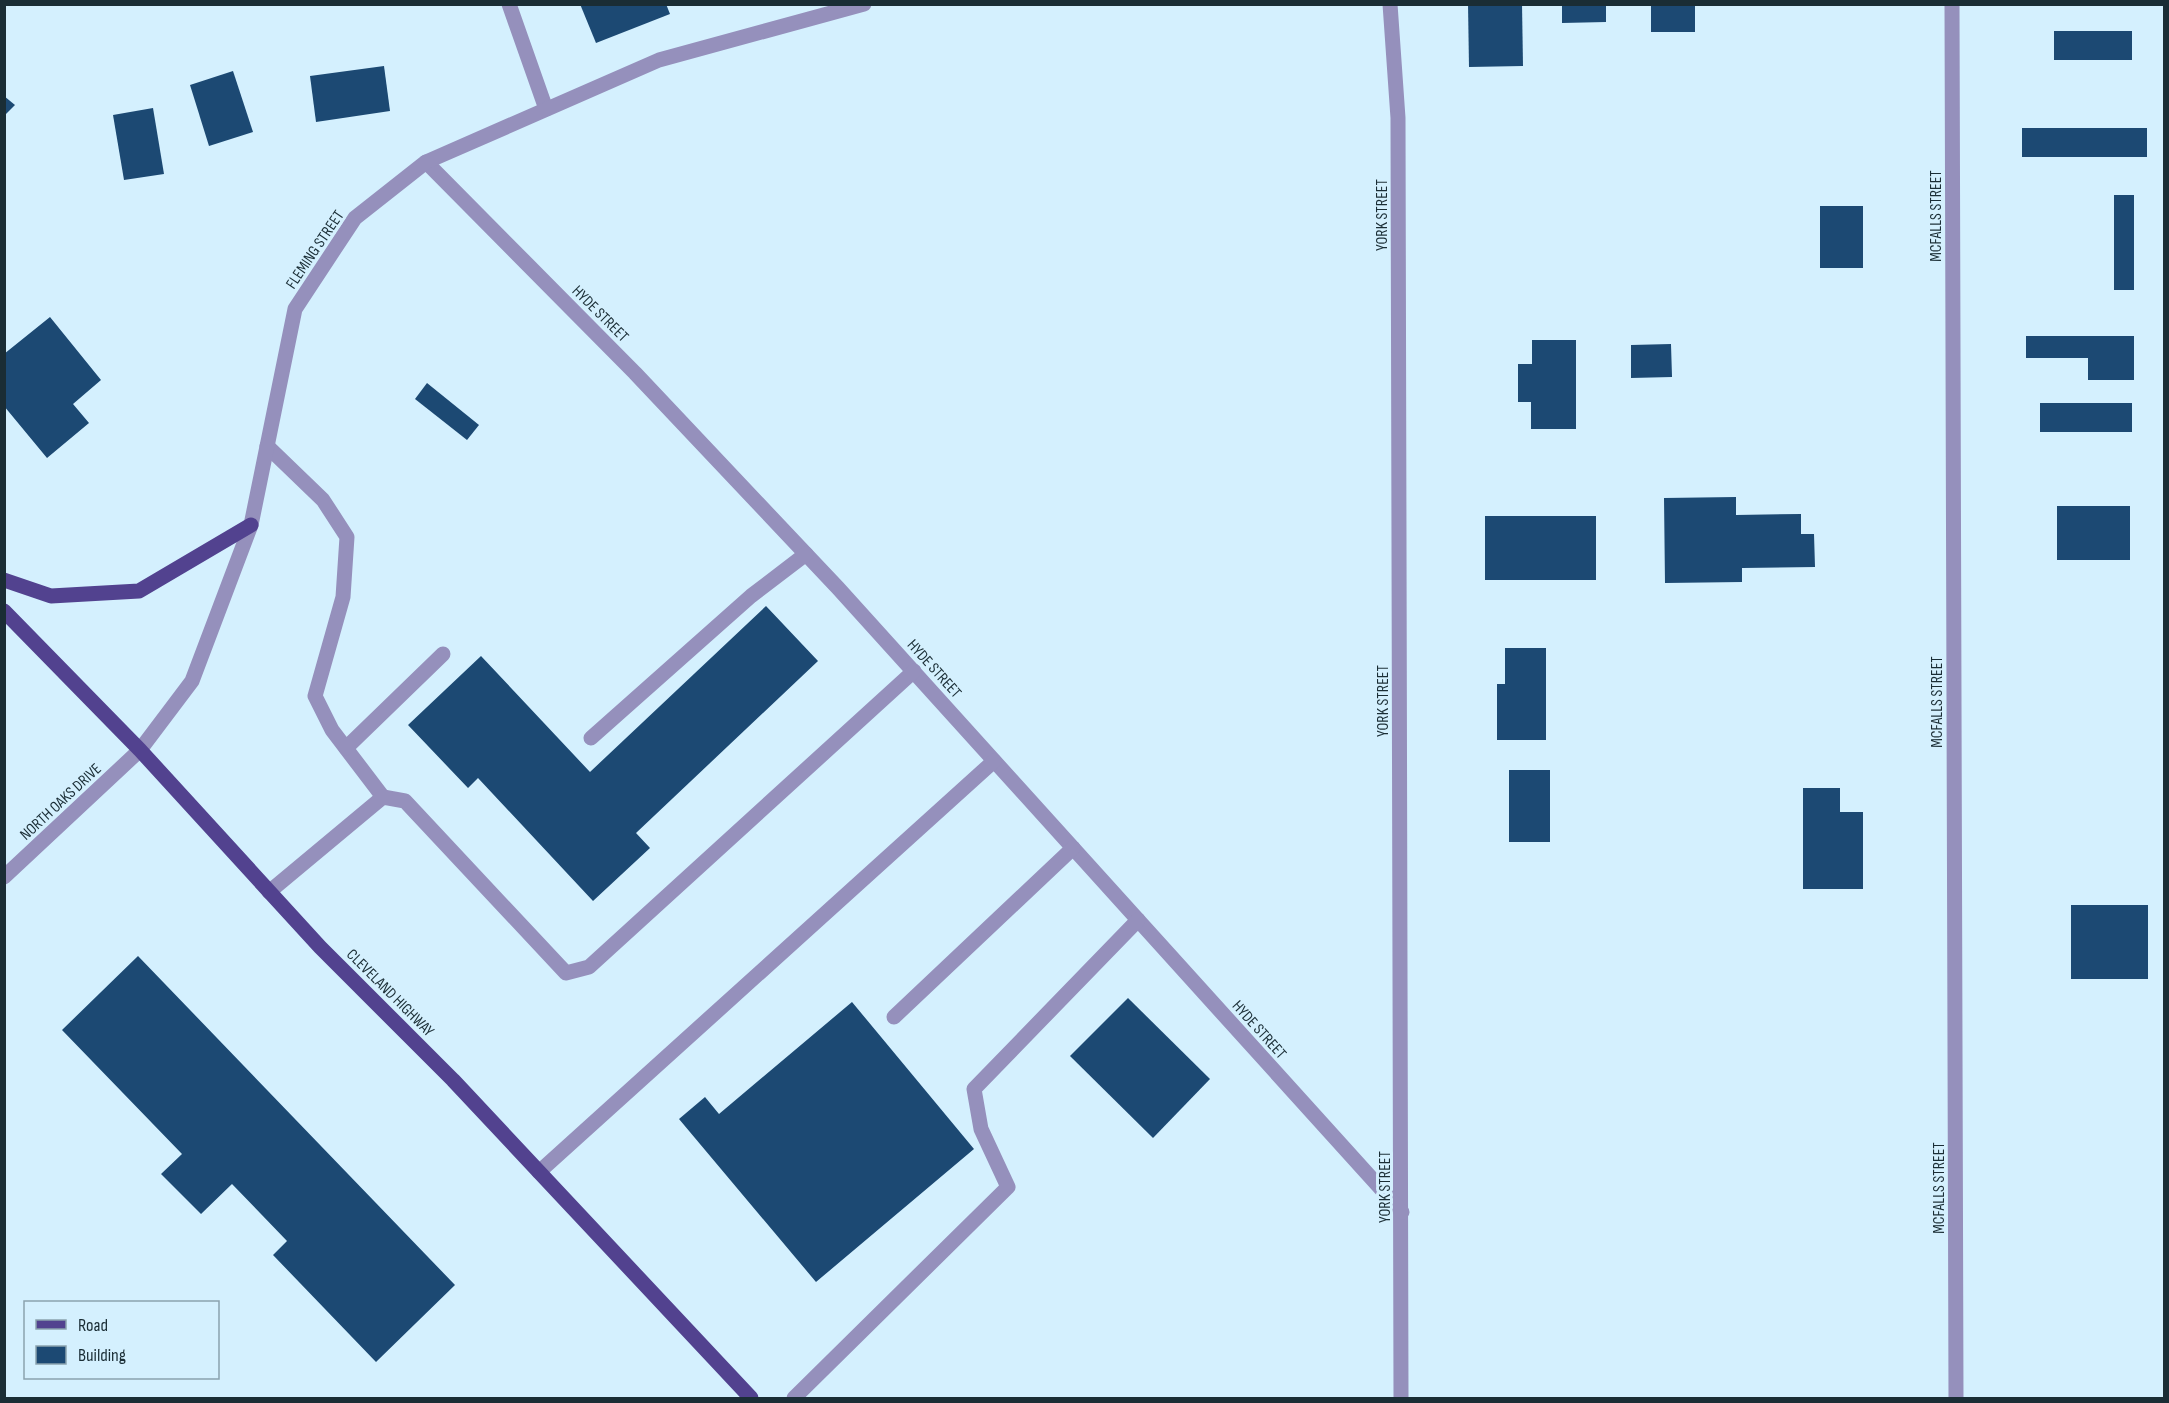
<svg xmlns="http://www.w3.org/2000/svg" width="2169" height="1403" viewBox="0 0 2169 1403" font-family="'Sofia Sans Condensed',sans-serif">
  <style>
    .building { fill: #1c4973 }
    .lines { fill: none; stroke-linecap: round; stroke-linejoin: round }
    .minor { stroke: #9590bc; stroke-width: 15 }
    .major { stroke: #52428f; stroke-width: 15 }
    .labels { text-anchor: middle; stroke-width: 6; stroke-linejoin: round; paint-order: stroke }
    .street-label { font-size: 16px; fill: #1a2d35; stroke: #d4f0fe }
  </style>
  <rect width="100%" height="100%" fill="#d4f0fe"/>
  <g class="building">
    <path d="M 580,4 L 666,4 L 670,14 L 596,43 Z"/>
    <path d="M 1468,4 L 1522,4 L 1523,66 L 1469,67 Z"/>
    <path d="M 1562,4 L 1606,4 L 1606,22 L 1562,23 Z"/>
    <rect x="1651" y="5" width="44" height="27"/>
    <rect x="2054" y="31" width="78" height="29"/>
    <path d="M 384,66 L 390,111 L 316,122 L 310,76 Z"/>
    <path d="M 233,71 L 253,132 L 209,146 L 190,85 Z"/>
    <path d="M 4,96 L 15,105 L 4,116 Z"/>
    <path d="M 153,108 L 164,174 L 124,180 L 113,115 Z"/>
    <rect x="2022" y="128" width="125" height="29"/>
    <rect x="2114" y="195" width="20" height="95"/>
    <rect x="1820" y="206" width="43" height="62"/>
    <path d="M 50,317 L 101,380 L 73,404 L 89,423 L 47,458 L 4,406 L 4,354 Z"/>
    <path d="M 2026,336 L 2134,336 L 2134,380 L 2088,380 L 2088,358 L 2026,358 Z"/>
    <path d="M 1532,340 L 1576,340 L 1576,429 L 1531,429 L 1531,402 L 1518,402 L 1518,364 L 1532,364 Z"/>
    <path d="M 1671,344 L 1672,377 L 1631,378 L 1631,345 Z"/>
    <path d="M 427,383 L 479,425 L 467,440 L 415,399 Z"/>
    <rect x="2040" y="403" width="92" height="29"/>
    <path d="M 1736,497 L 1736,515 L 1801,514 L 1801,534 L 1814,534 L 1815,567 L 1742,568 L 1742,582 L 1665,583 L 1664,498 Z"/>
    <rect x="2057" y="506" width="73" height="54"/>
    <rect x="1485" y="516" width="111" height="64"/>
    <path d="M 766,606 L 818,661 L 636,833 L 650,848 L 593,901 L 478,778 L 468,788 L 408,725 L 481,656 L 590,772 Z"/>
    <path d="M 1505,648 L 1546,648 L 1546,740 L 1497,740 L 1497,684 L 1505,684 Z"/>
    <rect x="1509" y="770" width="41" height="72"/>
    <path d="M 1803,788 L 1840,788 L 1840,812 L 1863,812 L 1863,889 L 1803,889 Z"/>
    <rect x="2071" y="905" width="77" height="74"/>
    <path d="M 138,956 L 455,1285 L 376,1362 L 273,1255 L 287,1241 L 232,1184 L 201,1214 L 161,1174 L 182,1154 L 62,1030 Z"/>
    <path d="M 1128,998 L 1210,1079 L 1153,1138 L 1070,1056 Z"/>
    <path d="M 852,1002 L 974,1149 L 816,1282 L 679,1119 L 705,1097 L 719,1114 Z"/>
  </g>
  <g class="lines">
    <g class="minor">
      <path d="M 509,4 L 546,109"/>
      <path d="M 1390,4 L 1398,118 L 1401,1398"/>
      <path d="M 1952,4 L 1956,1398"/>
      <path d="M 426,162 L 635,373 L 838,588 L 1402,1212"/>
      <path d="M 267,446 L 323,500 L 347,537 L 343,597 L 315,696 L 332,730 L 383,797"/>
      <path d="M 591,738 L 751,596 L 806,554"/>
      <path d="M 346,748 L 443,654"/>
      <path d="M 4,877 L 140,750 L 192,681 L 251,525 L 295,309 L 355,218 L 426,162 L 659,60 L 864,4"/>
      <path d="M 269,892 L 383,797 L 405,801 L 566,973 L 589,967 L 914,671"/>
      <path d="M 894,1017 L 1073,848"/>
      <path d="M 539,1172 L 994,761"/>
      <path d="M 794,1398 L 1008,1187 L 981,1129 L 974,1089 L 1138,920"/>
    </g>
    <g class="major">
      <path d="M 4,580 L 51,596 L 139,591 L 251,525"/>
      <path d="M 4,611 L 140,750 L 320,947 L 453,1080 L 751,1398"/>
    </g>
  </g>
  <g class="labels">
    <g class="street-label">
      <text transform="translate(1381 215) rotate(-90)" y="6">YORK STREET</text>
      <text transform="translate(1935 216) rotate(-90)" y="6">MCFALLS STREET</text>
      <text transform="translate(314 249) rotate(-56)" y="6">FLEMING STREET</text>
      <text transform="translate(601 313) rotate(45)" y="6">HYDE STREET</text>
      <text transform="translate(935 668) rotate(48)" y="6">HYDE STREET</text>
      <text transform="translate(1382 701) rotate(-90)" y="6">YORK STREET</text>
      <text transform="translate(1936 702) rotate(-90)" y="6">MCFALLS STREET</text>
      <text transform="translate(60 801) rotate(-43)" y="6">NORTH OAKS DRIVE</text>
      <text transform="translate(391 992) rotate(45)" y="6">CLEVELAND HIGHWAY</text>
      <text transform="translate(1260 1029) rotate(48)" y="6">HYDE STREET</text>
      <text transform="translate(1384 1187) rotate(-90)" y="6">YORK STREET</text>
      <text transform="translate(1938 1188) rotate(-90)" y="6">MCFALLS STREET</text>
    </g>
  </g>
  <rect width="2169" height="1403" fill="none" stroke="#1a2d35" stroke-width="12"/>
  <rect x="24" y="1301" width="195" height="78" fill="#d4f0fe" stroke="#8aa2ae" stroke-width="1.5"/>
  <rect x="36" y="1320" width="30" height="9" fill="#52428f" stroke="#8aa2ae" stroke-width="1.5"/>
  <text x="78" y="1331" font-size="18" fill="#1a2d35">Road</text>
  <rect x="36" y="1346" width="30" height="18" fill="#1c4973" stroke="#8aa2ae" stroke-width="1.5"/>
  <text x="78" y="1361" font-size="18" fill="#1a2d35">Building</text>
</svg>
